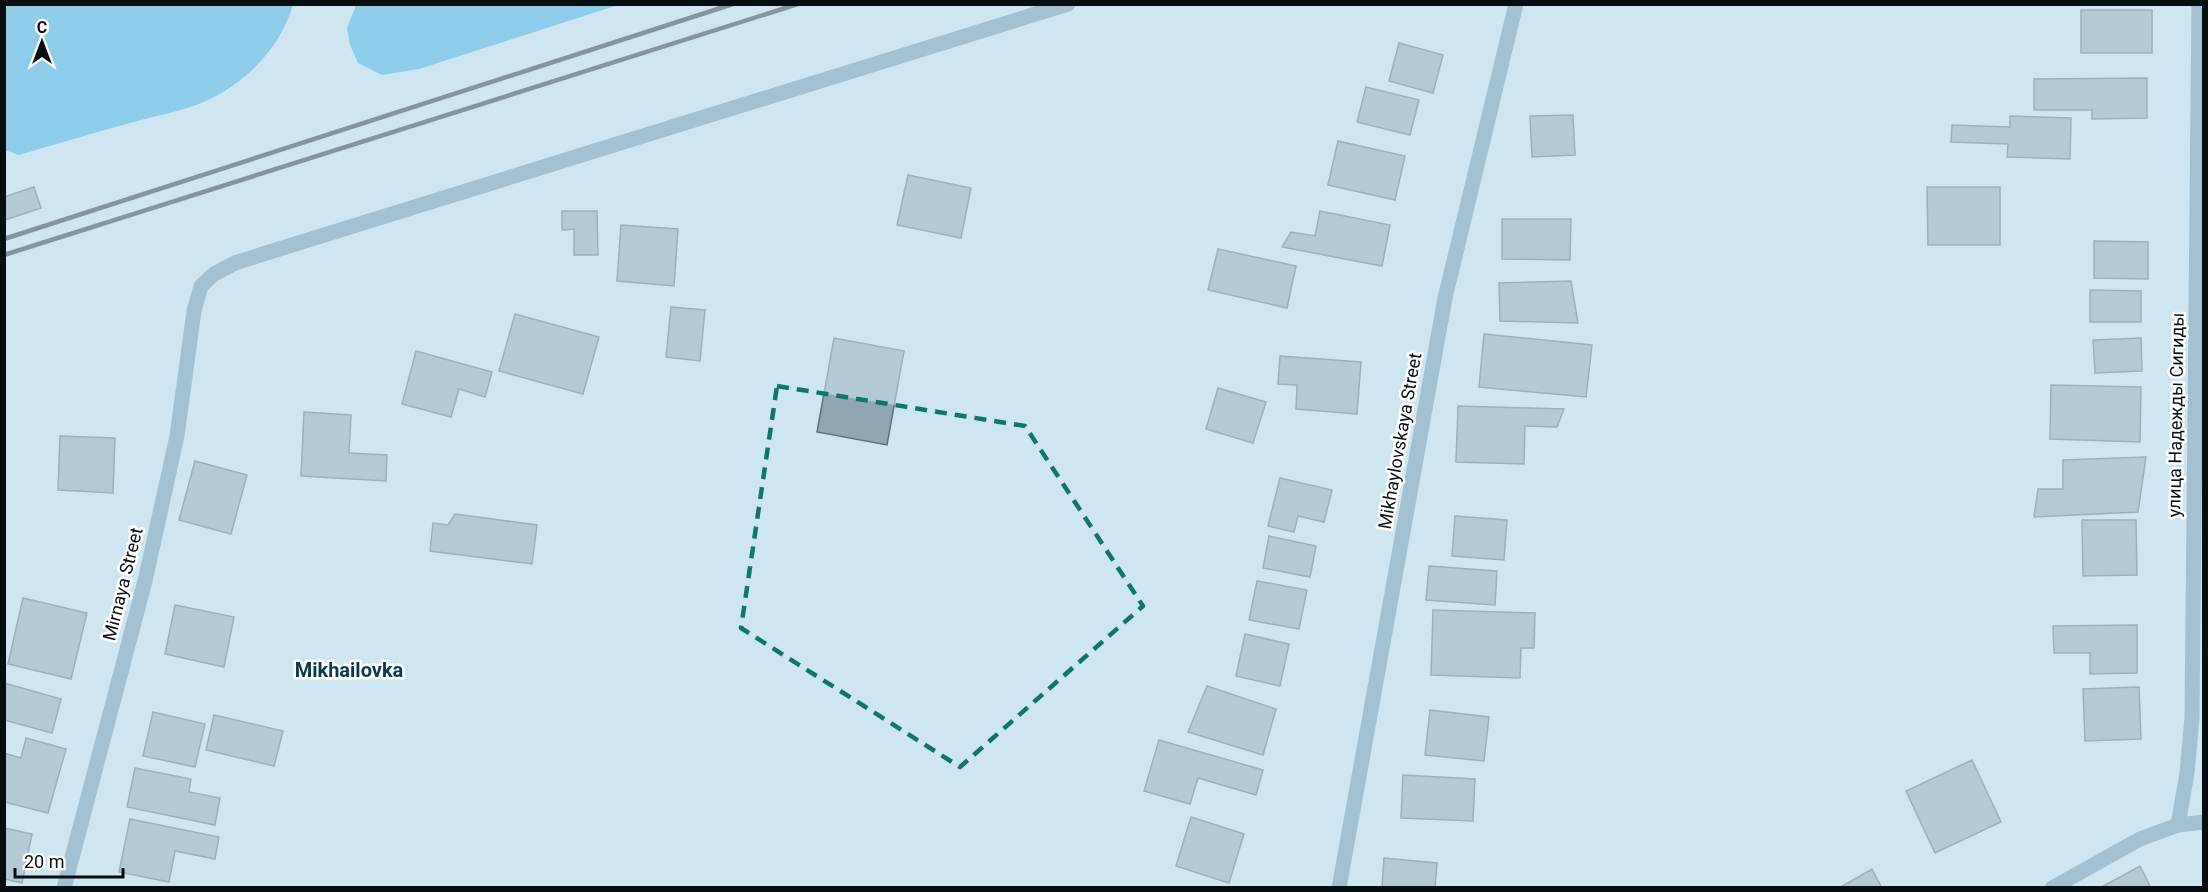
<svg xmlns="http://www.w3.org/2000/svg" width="2208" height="892" viewBox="0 0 2208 892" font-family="Roboto,sans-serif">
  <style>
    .forest { fill: #3eafe0 }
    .building { fill: #90a7b3; stroke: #5c717c; stroke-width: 1.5 }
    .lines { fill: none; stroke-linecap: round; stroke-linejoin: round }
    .minor { stroke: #6c96ab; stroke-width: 15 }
    .rail { stroke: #293339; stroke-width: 4.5 }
    .marked { fill: none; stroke: #0f766e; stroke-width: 4.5; stroke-dasharray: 12 8; stroke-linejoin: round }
    .labels { text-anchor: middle; stroke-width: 5; stroke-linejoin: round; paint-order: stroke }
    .street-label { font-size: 18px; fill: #070e12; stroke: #fff }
    .neighbourhood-label { font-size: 20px; font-weight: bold; fill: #09394d; stroke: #fff }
  </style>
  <rect width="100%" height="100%" fill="#cee6f2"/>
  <g class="forest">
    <path d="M 4,5 L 5,4 L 293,5 C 280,48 247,82 206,101 C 184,111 154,116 130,123 C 93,133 56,144 19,155 L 5,150 Z"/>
    <path d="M 356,5 L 356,4 L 618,5 L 419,69 L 382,75 L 358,63 L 350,45 L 347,28 Z"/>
  </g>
  <g class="building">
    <rect x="2081" y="10" width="71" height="43"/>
    <path d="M 1399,43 L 1443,55 L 1433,93 L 1389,81 Z"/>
    <path d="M 2147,78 L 2147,118 L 2092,119 L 2092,110 L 2034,110 L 2034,79 Z"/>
    <path d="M 1366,87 L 1419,100 L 1410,135 L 1357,122 Z"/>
    <path d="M 1573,115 L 1575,155 L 1532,157 L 1530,116 Z"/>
    <path d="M 2010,116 L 2071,118 L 2070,159 L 2007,157 L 2008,144 L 1951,142 L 1952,125 L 2010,127 Z"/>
    <path d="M 1338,141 L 1405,156 L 1395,200 L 1328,185 Z"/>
    <path d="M 908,175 L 971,188 L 961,238 L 897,225 Z"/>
    <path d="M 34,187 L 41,208 L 5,220 L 4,197 Z"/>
    <path d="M 1927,187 L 2000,187 L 2000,245 L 1928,245 Z"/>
    <path d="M 562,211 L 597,211 L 598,255 L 574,255 L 574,229 L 562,230 Z"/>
    <path d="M 1320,211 L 1390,225 L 1382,266 L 1282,247 L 1291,232 L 1315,236 Z"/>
    <path d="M 1502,219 L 1571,219 L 1570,260 L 1502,259 Z"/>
    <path d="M 621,225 L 678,229 L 674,286 L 617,281 Z"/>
    <path d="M 2094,241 L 2148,242 L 2148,279 L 2094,278 Z"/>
    <path d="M 1218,249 L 1296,266 L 1287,308 L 1208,290 Z"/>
    <path d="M 1571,281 L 1578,323 L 1500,321 L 1499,283 Z"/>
    <path d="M 2090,290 L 2141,291 L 2141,322 L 2090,322 Z"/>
    <path d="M 671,307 L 705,310 L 700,361 L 666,357 Z"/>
    <path d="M 515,314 L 599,337 L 583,394 L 499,371 Z"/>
    <path d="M 1484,334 L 1592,345 L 1586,397 L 1479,387 Z"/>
    <path d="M 834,338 L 904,351 L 887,445 L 817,432 Z"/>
    <path d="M 2141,338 L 2142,371 L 2095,373 L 2093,340 Z"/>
    <path d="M 416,351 L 492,372 L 485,397 L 459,389 L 451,417 L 402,404 Z"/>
    <path d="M 1280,356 L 1361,362 L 1357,414 L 1296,409 L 1297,385 L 1278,384 Z"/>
    <path d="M 2051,385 L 2141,387 L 2140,442 L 2050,439 Z"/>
    <path d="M 1218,388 L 1266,402 L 1253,443 L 1206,429 Z"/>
    <path d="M 1458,406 L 1564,409 L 1557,427 L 1525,426 L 1524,464 L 1456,462 Z"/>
    <path d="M 304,412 L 351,415 L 349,453 L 387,455 L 386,481 L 301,476 Z"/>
    <path d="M 60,436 L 115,438 L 113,493 L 58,490 Z"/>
    <path d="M 2146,457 L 2138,512 L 2034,517 L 2038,489 L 2063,489 L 2063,460 Z"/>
    <path d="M 195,461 L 247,475 L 231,534 L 179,520 Z"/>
    <path d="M 1280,478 L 1332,490 L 1324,522 L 1298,516 L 1294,532 L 1268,526 Z"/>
    <path d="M 455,514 L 537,525 L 532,564 L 430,551 L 433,523 L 448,525 Z"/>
    <path d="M 1455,516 L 1507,520 L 1504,560 L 1452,556 Z"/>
    <path d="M 2082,520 L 2136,520 L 2137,575 L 2083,576 Z"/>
    <path d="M 1269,536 L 1316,546 L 1310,577 L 1263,568 Z"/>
    <path d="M 1429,566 L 1497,571 L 1495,605 L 1426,600 Z"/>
    <path d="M 1257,581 L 1307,590 L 1299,629 L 1249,620 Z"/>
    <path d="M 23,598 L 87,613 L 71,679 L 8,664 Z"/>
    <path d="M 175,605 L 234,617 L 224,667 L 165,654 Z"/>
    <path d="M 1433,610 L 1535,613 L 1534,648 L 1521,648 L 1520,678 L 1431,675 Z"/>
    <path d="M 2137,625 L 2137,673 L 2090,674 L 2090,653 L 2054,653 L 2053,626 Z"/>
    <path d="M 1245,634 L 1289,644 L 1280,686 L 1236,676 Z"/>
    <path d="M 4,683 L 61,699 L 52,733 L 4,720 Z"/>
    <path d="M 1207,686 L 1276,709 L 1263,755 L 1188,732 Z"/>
    <path d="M 2139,687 L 2141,739 L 2085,741 L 2083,689 Z"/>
    <path d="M 1430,710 L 1489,717 L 1484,761 L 1425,755 Z"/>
    <path d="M 153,712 L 205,724 L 195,767 L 143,756 Z"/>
    <path d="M 214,715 L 283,731 L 274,766 L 206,750 Z"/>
    <path d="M 26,738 L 66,749 L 48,813 L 4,802 L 4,753 L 21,758 Z"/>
    <path d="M 1159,740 L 1263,770 L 1256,795 L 1198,778 L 1190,804 L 1144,791 Z"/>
    <path d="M 1972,760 L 2001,822 L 1935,853 L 1906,791 Z"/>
    <path d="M 135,768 L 191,779 L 189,792 L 220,798 L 215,825 L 127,807 Z"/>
    <path d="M 1403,775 L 1475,779 L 1473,821 L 1401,818 Z"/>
    <path d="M 1191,817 L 1244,834 L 1229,883 L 1176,866 Z"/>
    <path d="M 130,819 L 219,837 L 215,859 L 175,851 L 169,882 L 119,872 Z"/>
    <path d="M 4,828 L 32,834 L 22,883 L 4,879 Z"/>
    <path d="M 1384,858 L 1437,863 L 1435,888 L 1382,888 Z"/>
    <path d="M 2140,866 L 2151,888 L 2100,888 Z"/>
    <path d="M 1872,869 L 1882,888 L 1839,888 Z"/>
  </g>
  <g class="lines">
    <g class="minor">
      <path d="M 2178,825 L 2187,773 L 2192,718 L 2199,4"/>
      <path d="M 64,888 L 145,581 L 177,436 L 194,311 L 201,286 L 214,274 L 235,263 L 260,255 L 1068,4"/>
      <path d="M 1339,888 L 1445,298 L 1516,4"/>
      <path d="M 2052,888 L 2140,839 L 2178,825 L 2204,822"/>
    </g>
    <g class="rail">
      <path d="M 4,239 L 733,4"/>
      <path d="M 4,255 L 798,4"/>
    </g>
  </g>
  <path d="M0 0H2208V892H0ZM 777,386 L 1025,426 L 1143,606 L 960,767 L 741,628 Z" fill="#cee6f2" fill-opacity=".55" fill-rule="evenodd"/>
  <path class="marked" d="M 777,386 L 1025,426 L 1143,606 L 960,767 L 741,628 Z"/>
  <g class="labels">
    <g class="street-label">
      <text transform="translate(2176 415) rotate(-89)" y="6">улица Надежды Сигиды</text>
      <text transform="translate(1400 441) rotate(-80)" y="6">Mikhaylovskaya Street</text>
      <text transform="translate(123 584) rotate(-76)" y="6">Mirnaya Street</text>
    </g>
    <g class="neighbourhood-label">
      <text x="349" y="677">Mikhailovka</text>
    </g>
  </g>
  <rect width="2208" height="892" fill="none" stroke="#070e12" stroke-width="12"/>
  <g transform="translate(42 42)" stroke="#ffffff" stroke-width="4.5" paint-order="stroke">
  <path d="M0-4.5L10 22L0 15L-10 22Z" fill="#070e12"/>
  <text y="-9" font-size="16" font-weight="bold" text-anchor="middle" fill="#070e12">С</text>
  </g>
  <path d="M15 868v9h108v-9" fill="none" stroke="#070e12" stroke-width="3"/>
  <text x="24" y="868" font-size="18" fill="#070e12" stroke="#ffffff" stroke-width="4.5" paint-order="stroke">20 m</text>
</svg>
